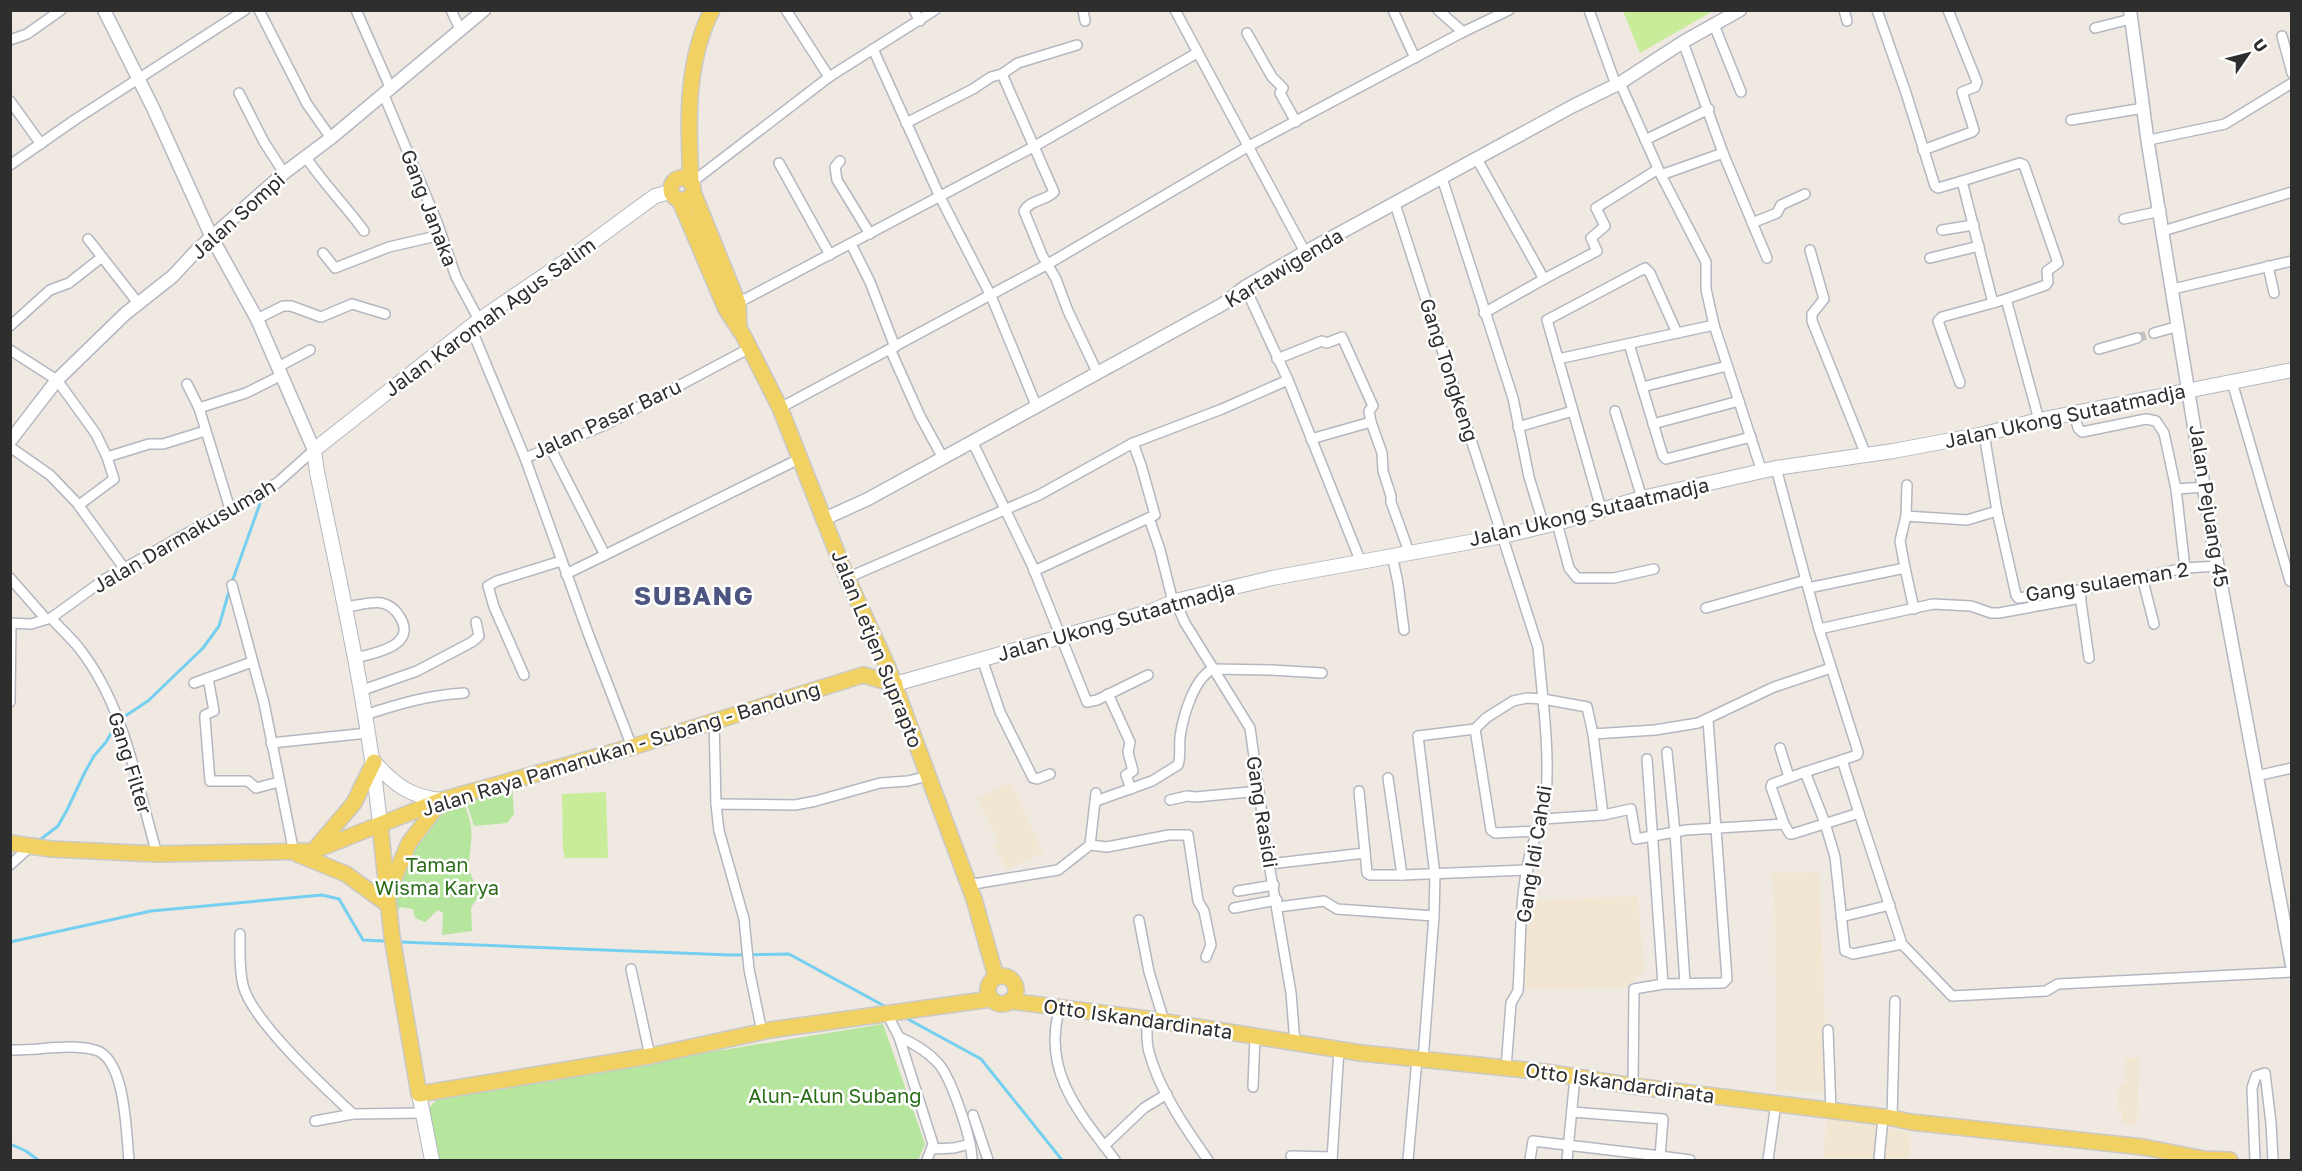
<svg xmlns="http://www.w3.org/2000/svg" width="2302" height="1171" viewBox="0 0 2302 1171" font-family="'Golos Text',sans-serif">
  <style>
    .education { fill: #f0e6d1 }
    .green { fill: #b6e59e }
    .pitch { fill: #c9ec9a }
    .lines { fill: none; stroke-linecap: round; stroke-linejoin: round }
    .stream { stroke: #75cff0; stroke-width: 3 }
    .minor-tunnel { stroke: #c8c4bd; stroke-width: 9; stroke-dasharray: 9 4.5; stroke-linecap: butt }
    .minor-casing { stroke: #b4b7c1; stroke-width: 12 }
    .tertiary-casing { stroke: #b4b7c1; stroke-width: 15 }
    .secondary-casing { stroke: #b4b7c1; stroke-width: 16 }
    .primary-casing { stroke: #c9c9c9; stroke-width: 18 }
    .minor { stroke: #fff; stroke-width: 9 }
    .tertiary { stroke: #fff; stroke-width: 12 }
    .secondary { stroke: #fff; stroke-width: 14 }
    .primary { stroke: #f2d163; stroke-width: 15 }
    .labels { text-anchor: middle; stroke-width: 5; stroke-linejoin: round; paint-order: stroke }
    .street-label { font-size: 20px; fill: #2e2e2e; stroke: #fff }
    .park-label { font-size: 20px; fill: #2c6e1b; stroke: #fff }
    .district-label { font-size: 26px; font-weight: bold; letter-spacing: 1.5px; fill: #4d5680; stroke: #fff }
  </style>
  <rect width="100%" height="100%" fill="#efe9e1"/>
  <g class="education">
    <path d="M 1011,782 L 1043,853 L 1007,870 L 994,846 L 999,843 L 977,799 Z"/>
    <path d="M 1819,872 L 1828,1092 L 1776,1091 L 1775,913 L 1772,873 Z"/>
    <path d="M 1638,896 L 1644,971 L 1626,988 L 1520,989 L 1524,901 Z"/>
    <path d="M 2126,1058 L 2139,1058 L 2137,1125 L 2122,1124 L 2122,1111 L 2118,1111 L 2119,1084 L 2125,1084 Z"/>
    <path d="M 1827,1116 L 1911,1133 L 1909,1160 L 1823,1160 Z"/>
  </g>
  <g class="green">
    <path d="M 512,783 L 514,814 L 507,823 L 474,826 L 465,797 Z"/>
    <path d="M 462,799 C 465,807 470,817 471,827 C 474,850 460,872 482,890 L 471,908 L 472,931 L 442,935 L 443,913 L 438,910 L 425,922 L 415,918 L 413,909 L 400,907 L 395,917 L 393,894 L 414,845 L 444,804 Z"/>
    <path d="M 883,1024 L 925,1144 L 919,1158 L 915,1160 L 436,1160 L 426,1111 L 440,1096 Z"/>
  </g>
  <g class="pitch">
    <path d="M 1623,11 L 1713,11 L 1640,53 Z"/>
    <path d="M 606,792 L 608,858 L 565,858 L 563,849 L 562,794 Z"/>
  </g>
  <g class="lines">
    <g class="stream">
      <path d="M 232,582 L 263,495"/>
      <path d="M 37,842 L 58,826 L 67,810 L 85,772 L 94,756 L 106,742 L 119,720 L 148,701 L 203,648 L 219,626 L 230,588"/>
      <path d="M 10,942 L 151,911 L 322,895 L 339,899 L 363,940 L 383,941"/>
      <path d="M 400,942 L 731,955 L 789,954 L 888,1008"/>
      <path d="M 904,1017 L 981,1059 L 1062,1160"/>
      <path d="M 10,1144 L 26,1151 L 38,1160"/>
    </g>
    <path class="minor-tunnel" d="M 2137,338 L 2154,333"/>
    <g class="minor-casing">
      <g id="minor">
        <path d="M 259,10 L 307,104 L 331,138"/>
        <path d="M 356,10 L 390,87"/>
        <path d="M 451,10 L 460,29"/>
        <path d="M 786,10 L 829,77"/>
        <path d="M 914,10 L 920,21"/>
        <path d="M 1083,10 L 1085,21"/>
        <path d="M 1175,10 L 1305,252"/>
        <path d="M 1393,10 L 1415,58"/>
        <path d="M 1438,10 L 1463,32"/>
        <path d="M 1589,10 L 1616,85"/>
        <path d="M 1844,10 L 1847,21"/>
        <path d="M 1877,10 L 1906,93 L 1935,186 L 1938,188 L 1962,181 L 1993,303 L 2006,299 L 2039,420"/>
        <path d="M 1714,25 L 1741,92"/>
        <path d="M 2095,28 L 2131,19"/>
        <path d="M 1247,33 L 1272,77 L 1283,88 L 1280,93 L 1296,122"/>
        <path d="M 2282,36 L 2292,73"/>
        <path d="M 10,40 L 27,34 L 61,10"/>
        <path d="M 1683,42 L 1723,153 L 1767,258"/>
        <path d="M 873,49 L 940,197 L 991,296 L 1036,405"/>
        <path d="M 1002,74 L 1054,192 C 1046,201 1031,199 1024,211 L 1042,255 L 1056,279 L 1068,311 L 1097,372"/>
        <path d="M 1620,83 L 1661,175 L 1706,262 L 1706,289 L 1714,325 L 1762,472"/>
        <path d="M 239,93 L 264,142 L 284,173"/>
        <path d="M 383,93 L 437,222 L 456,277 L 479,320"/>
        <path d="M 10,101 L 41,144"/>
        <path d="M 2071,120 L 2144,108"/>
        <path d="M 906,123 L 973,89 L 991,77 L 1002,74 L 1018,63 L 1077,45"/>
        <path d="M 1645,140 L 1709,109"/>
        <path d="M 2149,140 L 2225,124 L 2292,83"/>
        <path d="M 1923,150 L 1972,132 L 1974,130 L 1962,92 L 1975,87 L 1977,82 L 1948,10"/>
        <path d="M 305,156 C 323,183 345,205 364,231"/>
        <path d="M 1477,159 L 1544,279 L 1597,251 L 1591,238 L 1605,226 L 1596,208 L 1658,169"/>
        <path d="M 840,161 L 835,167 L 837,180 L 870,234"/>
        <path d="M 779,163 L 830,255"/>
        <path d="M 10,165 L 76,119 L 245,10"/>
        <path d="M 1661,175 L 1723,153"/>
        <path d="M 1442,178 L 1513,398 L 1529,477 L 1544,526"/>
        <path d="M 1962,181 L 2020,163 L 2024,165 L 2058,263 L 2047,271 L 2048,282 L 2046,285 L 2006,299"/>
        <path d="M 691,183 L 829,77 L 935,10"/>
        <path d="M 1395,204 L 1538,647 C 1542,696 1550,748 1546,797 C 1544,818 1535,835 1530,854 C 1519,898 1521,946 1518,991 L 1511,1003 L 1506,1068"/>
        <path d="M 2124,219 L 2161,211"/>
        <path d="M 1752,223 L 1777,213 L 1781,205 L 1805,194"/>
        <path d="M 1942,230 L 1974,225"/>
        <path d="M 2163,231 L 2292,192"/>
        <path d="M 88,239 L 138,303"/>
        <path d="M 851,244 L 870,282 L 895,347"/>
        <path d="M 1810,250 L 1824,299 L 1812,314 L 1812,321 L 1866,455"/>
        <path d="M 323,253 L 335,268 L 389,247 L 441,235"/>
        <path d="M 1930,258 L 1979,246"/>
        <path d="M 2268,266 L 2274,293"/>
        <path d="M 1245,287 L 1288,380 L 1360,560"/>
        <path d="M 2173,289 L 2292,261"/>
        <path d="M 734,305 L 1035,146 L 1197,53"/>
        <path d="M 1484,313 L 1544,279"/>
        <path d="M 257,319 L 283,306 L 291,306 L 321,317 L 352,304 L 385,314"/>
        <path d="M 10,326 L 50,290 L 69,283 L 102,257"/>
        <path d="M 471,328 L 525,458 L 605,425 L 750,348"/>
        <path d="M 2154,333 L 2179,326"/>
        <path d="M 1629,344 L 1663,456 L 1666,459 L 1751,437"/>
        <path d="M 890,349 L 920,416 L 943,458"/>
        <path d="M 2099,349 L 2137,338"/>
        <path d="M 10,350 L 57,380 L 96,434 L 107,457"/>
        <path d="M 1277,359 L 1322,341 L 1327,343 L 1342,337 L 1373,406 L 1369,411 L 1371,422 L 1382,453 L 1383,471 L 1391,496 L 1391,502 L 1409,552"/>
        <path d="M 1558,359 L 1714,325"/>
        <path d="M 278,367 L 310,350"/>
        <path d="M 2232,382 L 2290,581"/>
        <path d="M 1960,383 L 1938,321 L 1942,317 L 1993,303"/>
        <path d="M 187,384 L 199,408 L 230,509"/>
        <path d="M 1642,387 L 1727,366"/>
        <path d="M 199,408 L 246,393 L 282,375"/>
        <path d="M 780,408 L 1048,264 L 1247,147 L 1463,32 L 1509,10"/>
        <path d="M 1615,411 L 1642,498"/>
        <path d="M 2074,413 L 2078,428 L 2082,432 L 2146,419 L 2156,421 L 2164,433 L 2176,489 L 2185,568"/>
        <path d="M 1653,424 L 1739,401"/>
        <path d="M 1518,427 L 1573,411"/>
        <path d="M 1984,434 L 1997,511 L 2016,595 L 2018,598 L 2079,590 L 2185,568 L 2218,566"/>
        <path d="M 1311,439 L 1371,422"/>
        <path d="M 972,441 L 1032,565 L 1087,702 L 1097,700 L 1148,675"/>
        <path d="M 10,447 L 50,475 L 77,503 L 124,568"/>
        <path d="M 550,447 L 605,555 L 801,458"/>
        <path d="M 525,458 L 588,633 L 632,747"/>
        <path d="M 1776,468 L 1819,629 L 1858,752 L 1857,755 L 1842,760 L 1859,813"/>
        <path d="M 2176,489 L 2206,487"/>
        <path d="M 79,505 L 114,479 L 107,457 L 149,444 L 163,444 L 205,431"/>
        <path d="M 1601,509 L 1547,320 L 1645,268 L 1650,273 L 1677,333"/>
        <path d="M 1906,516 L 1907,485"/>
        <path d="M 1149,518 L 1160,550 L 1173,602"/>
        <path d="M 1557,523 L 1569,568 L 1577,578 L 1614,578 L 1654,569"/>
        <path d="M 1392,555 L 1398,583 L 1404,630"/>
        <path d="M 1905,568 L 1900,541 L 1906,516 L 1967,520 L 1997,511"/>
        <path d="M 1034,571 L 1155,515 L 1141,465 L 1133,443"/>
        <path d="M 566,574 L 605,555"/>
        <path d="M 2142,577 L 2154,624"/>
        <path d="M 10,578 L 46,619"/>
        <path d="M 847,578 L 1039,495 L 1133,443 L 1222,409 L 1288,380"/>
        <path d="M 232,585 L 264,703 L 294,853"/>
        <path d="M 1808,588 L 1905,568 L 1914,609"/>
        <path d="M 2080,595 L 2089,658"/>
        <path d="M 1175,601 L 1185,623 L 1250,728 L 1269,864 L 1291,993 L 1295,1043"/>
        <path d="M 345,607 C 356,606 371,601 382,603 C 390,605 396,610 400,617 C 418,646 373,654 354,658"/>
        <path d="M 1706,608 L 1806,580"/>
        <path d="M 51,618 C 60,628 71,638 79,648 C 125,706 137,785 157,854"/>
        <path d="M 10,623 L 31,624 L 51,618 L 105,579 L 277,483 L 314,450"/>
        <path d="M 1819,629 L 1933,604 L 1971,606 L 1991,613 L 1999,613 L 2081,598"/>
        <path d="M 982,659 L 1000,712 L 1033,778 L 1037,779 L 1050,774"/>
        <path d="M 524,675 L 494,607 L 488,586 L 497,581 L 561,561"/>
        <path d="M 208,678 L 214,711 L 205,715 L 205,719 L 210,781 L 248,781 L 256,788 L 279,782"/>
        <path d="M 194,683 L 252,662"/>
        <path d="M 360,691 L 417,671 L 472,642 L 479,636 L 476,622"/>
        <path d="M 1108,694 L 1130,742 L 1128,752 L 1133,771 L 1126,775 L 1131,789"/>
        <path d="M 10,702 L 11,623"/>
        <path d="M 365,715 C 398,704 429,695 464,693"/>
        <path d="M 714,721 L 716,804"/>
        <path d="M 1475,729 L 1491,830 L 1495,833 L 1539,831"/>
        <path d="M 1593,734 L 1603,815"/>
        <path d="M 271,743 L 368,733"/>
        <path d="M 1780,748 L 1789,777"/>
        <path d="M 1667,752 L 1675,832 L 1685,983"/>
        <path d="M 1647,759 L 1663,984"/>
        <path d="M 1805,772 L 1842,760"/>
        <path d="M 2256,776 L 2292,768"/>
        <path d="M 1388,778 L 1402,875 L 1528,870"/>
        <path d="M 1359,791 L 1367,873 L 1370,875 L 1402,875"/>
        <path d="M 1170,800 L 1187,796 L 1196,797 L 1259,791"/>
        <path d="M 1096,801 L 1152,781 L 1178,765 C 1181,757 1179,746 1180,737 C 1183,716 1194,678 1213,669 L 1271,670 L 1322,673"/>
        <path d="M 1543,819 L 1603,815 L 1631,809 L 1636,839 L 1686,830 L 1784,824"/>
        <path d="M 1090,845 L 1107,847 L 1169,835 L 1188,835 L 1198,901 L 1204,911 L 1211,945 L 1206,957"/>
        <path d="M 1269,864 L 1365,853"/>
        <path d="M 10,865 L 31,846"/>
        <path d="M 968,885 L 1058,870 L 1090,845 L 1096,793"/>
        <path d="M 1238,891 L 1274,885"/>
        <path d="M 1278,907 L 1324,901 L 1337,909 L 1434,916"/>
        <path d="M 1234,908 L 1277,900"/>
        <path d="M 1841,917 L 1890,905"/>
        <path d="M 1139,920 L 1149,972 L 1164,1021"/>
        <path d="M 240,934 C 240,951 239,969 243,985 C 251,1020 325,1088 353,1114"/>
        <path d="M 1902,944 L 1853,954 L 1845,951 L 1835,857 L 1825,823 L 1805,772 L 1772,784 L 1771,787 L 1784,824 L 1790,834 L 1792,834 L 1859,813 L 1902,944 L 1952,996 L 2046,991 L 2058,984 L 2292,972"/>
        <path d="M 631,969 L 650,1056"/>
        <path d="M 1060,1007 C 1041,1070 1079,1113 1115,1160"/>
        <path d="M 887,1014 L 899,1037 L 933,1144 L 927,1160"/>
        <path d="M 1147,1019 C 1147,1030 1146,1042 1149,1052 C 1159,1090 1186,1129 1208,1160"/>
        <path d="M 1828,1030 L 1831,1111"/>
        <path d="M 762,1032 L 749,969 L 744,919 L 719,831 L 716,804 L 795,805 L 816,801 L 880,783 L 908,781 L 928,776"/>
        <path d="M 899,1037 C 913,1043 928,1052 938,1063 C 952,1079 972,1140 972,1160"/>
        <path d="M 10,1050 C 37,1051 69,1043 95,1050 C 126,1058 126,1134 129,1160"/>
        <path d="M 1423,1060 L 1434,916 L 1435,875 L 1418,736 L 1475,729 L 1486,718 L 1513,701 L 1527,698 L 1543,699 L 1587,707 L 1593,734 L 1655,730 L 1698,723 L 1774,687 L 1831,668"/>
        <path d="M 1633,1086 L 1634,989 L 1663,984 L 1723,983 L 1727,979 L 1708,720"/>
        <path d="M 1253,1087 L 1255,1036"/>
        <path d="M 973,1115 L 988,1160"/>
        <path d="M 1892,1118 L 1895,1001"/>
        <path d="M 315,1121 L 353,1114 L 422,1113"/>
        <path d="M 1104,1146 L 1144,1108 L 1167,1094"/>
        <path d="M 932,1149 L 954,1148 L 970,1144"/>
        <path d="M 1291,1156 L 1332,1157"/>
        <path d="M 1332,1160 L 1339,1049"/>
        <path d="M 1408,1160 L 1417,1059"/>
        <path d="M 1530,1160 L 1533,1141 L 1660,1156 L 1663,1119 L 1572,1112"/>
        <path d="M 1567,1160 L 1575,1077"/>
        <path d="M 1659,1160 L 1660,1156 L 1690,1160"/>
        <path d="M 1768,1160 L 1776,1103"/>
        <path d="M 1879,1160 L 1883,1117"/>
        <path d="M 2255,1160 L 2252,1088 L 2256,1076 L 2265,1073 L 2271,1123 L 2273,1160"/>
      </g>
    </g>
    <g class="tertiary-casing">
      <g id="tertiary">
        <path d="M 104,10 L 153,108 L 212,238 L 257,319 L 314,450"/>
        <path d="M 2130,10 L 2148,144 L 2211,531 L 2292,965"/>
        <path d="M 10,441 L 57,380 L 125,314 L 173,276 L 198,249 L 284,173 L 331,138 L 484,10"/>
        <path d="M 824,519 L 868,499 L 1223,304 L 1245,287 L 1305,252 L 1573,106 L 1620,83 L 1683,42 L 1740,10"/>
      </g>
    </g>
    <g class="secondary-casing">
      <g id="secondary">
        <path d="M 895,684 L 1152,611 L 1175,601 L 1272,578 L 1503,536 L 1557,523 L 1642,498 L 1776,468 L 1893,451 L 1984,434 L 2039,420 L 2292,370"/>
        <path d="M 374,762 C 395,785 410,797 442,800"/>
        <path d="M 380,825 C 368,706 341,589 317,472 L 314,450 L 479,320 L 576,254 L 655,196 L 670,192"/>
        <path d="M 419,1094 L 432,1160"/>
      </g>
    </g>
    <g class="primary-casing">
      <g id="primary">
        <circle cx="682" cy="189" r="11"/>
        <path d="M 691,183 C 688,126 685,63 712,10"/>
        <path d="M 693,192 L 738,303 L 739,327"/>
        <path d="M 680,201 L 726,309 L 743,335 L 780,408 L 847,578 L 887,665 L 974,899 L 996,977"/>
        <path d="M 863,675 L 895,684"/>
        <path d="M 380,825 L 392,937 L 419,1094 L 650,1056 L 770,1030 L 991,999"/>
        <path d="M 10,843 L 51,849 L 157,854 L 313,851 L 442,800 L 632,747 L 863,675"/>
        <path d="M 315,849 L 354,803 L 374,762"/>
        <path d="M 297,854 L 346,874 L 387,904"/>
        <path d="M 388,892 L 409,843 L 442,800"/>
        <circle cx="1002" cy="990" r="14"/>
        <path d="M 1010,1001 L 1147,1019 L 1361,1053 L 1545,1072 L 1633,1086 L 1892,1118 L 1911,1122 L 2143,1147 L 2204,1159 L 2230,1160"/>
      </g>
    </g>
    <use href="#minor" class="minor"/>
    <use href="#tertiary" class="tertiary"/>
    <use href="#secondary" class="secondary"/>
    <use href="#primary" class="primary"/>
  </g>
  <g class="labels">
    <g class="street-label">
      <text transform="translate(429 208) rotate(69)" y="7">Gang Janaka</text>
      <text transform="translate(238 216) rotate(-42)" y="7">Jalan Sompi</text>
      <text transform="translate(1284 268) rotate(-31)" y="7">Kartawigenda</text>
      <text transform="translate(490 317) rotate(-36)" y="7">Jalan Karomah Agus Salim</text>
      <text transform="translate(1449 370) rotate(72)" y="7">Gang Tongkeng</text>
      <text transform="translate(2065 416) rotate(-12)" y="7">Jalan Ukong Sutaatmadja</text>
      <text transform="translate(607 419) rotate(-25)" y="7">Jalan Pasar Baru</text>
      <text transform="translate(2209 506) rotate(81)" y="7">Jalan Pejuang 45</text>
      <text transform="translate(1589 512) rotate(-13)" y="7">Jalan Ukong Sutaatmadja</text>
      <text transform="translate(184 536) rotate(-30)" y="7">Jalan Darmakusumah</text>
      <text transform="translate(2107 582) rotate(-9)" y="7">Gang sulaeman 2</text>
      <text transform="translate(1116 621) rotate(-16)" y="7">Jalan Ukong Sutaatmadja</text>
      <text transform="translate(877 649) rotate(68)" y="7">Jalan Letjen Suprapto</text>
      <text transform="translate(621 749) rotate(-17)" y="7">Jalan Raya Pamanukan - Subang - Bandung</text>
      <text transform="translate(130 763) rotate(73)" y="7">Gang Filter</text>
      <text transform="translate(1262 812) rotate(81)" y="7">Gang Rasidi</text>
      <text transform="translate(1534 854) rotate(-81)" y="7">Gang Idi Cahdi</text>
      <text transform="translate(1138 1019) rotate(8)" y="7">Otto Iskandardinata</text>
      <text transform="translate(1620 1083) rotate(8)" y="7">Otto Iskandardinata</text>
    </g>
    <g class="park-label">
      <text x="437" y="872">Taman<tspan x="437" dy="23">Wisma Karya</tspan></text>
      <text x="835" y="1103">Alun-Alun Subang</text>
    </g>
    <g class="district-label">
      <text x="694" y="605">SUBANG</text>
    </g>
  </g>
  <rect width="2302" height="1171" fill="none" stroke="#2e2e2e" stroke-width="24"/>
  <g transform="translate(2248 54) rotate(55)" stroke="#ffffff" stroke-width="4.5" paint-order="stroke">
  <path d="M0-4.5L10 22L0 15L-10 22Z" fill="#2e2e2e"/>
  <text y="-9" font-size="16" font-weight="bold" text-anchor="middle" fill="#2e2e2e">U</text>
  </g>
</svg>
